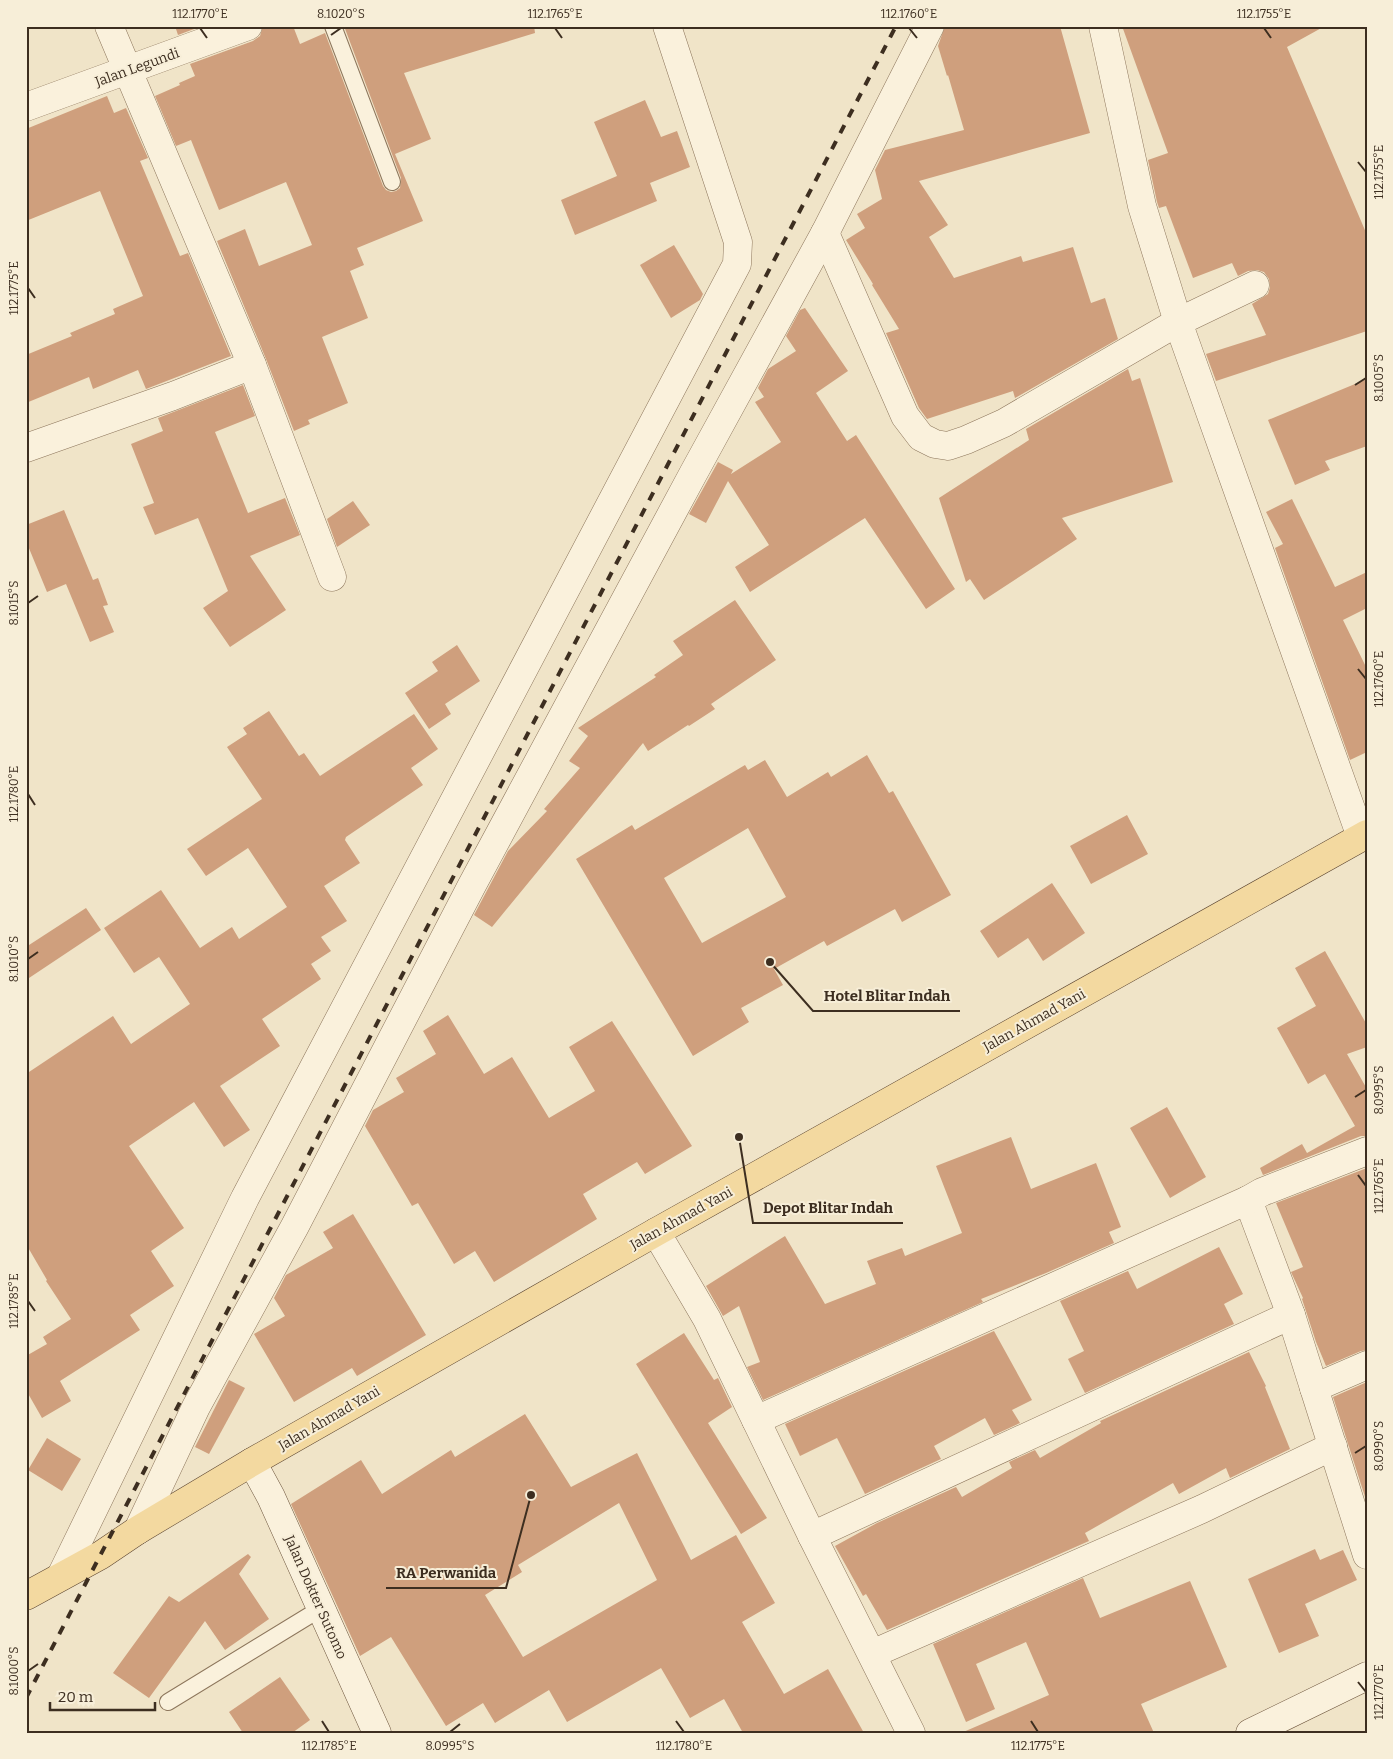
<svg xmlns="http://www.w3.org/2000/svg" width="1393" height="1759" viewBox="0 0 1393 1759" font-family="Bitter,serif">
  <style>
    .building { fill: #cf9f7d; fill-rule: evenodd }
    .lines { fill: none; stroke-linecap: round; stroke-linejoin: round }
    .lane-casing { stroke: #8d765c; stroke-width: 18 }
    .street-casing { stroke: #8d765c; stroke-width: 29 }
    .secondary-casing { stroke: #6f573f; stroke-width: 29 }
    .primary-casing { stroke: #5b4430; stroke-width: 29 }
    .lane { stroke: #faf1dc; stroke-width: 16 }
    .street { stroke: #faf1dc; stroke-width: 28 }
    .secondary { stroke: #faf1dc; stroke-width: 28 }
    .primary { stroke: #f3d9a0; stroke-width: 28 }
    .rail { stroke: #3d2e20; stroke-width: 4; stroke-dasharray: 9 9; stroke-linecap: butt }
    .ticks { fill: none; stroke: #3d2e20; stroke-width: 2 }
    .labels { text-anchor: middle; stroke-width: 4; stroke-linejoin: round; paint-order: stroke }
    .street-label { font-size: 14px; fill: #3d2e20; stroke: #f7eed8 }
    .leader { fill: none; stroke: #3d2e20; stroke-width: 2 }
    .callout-dot { fill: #3d2e20; stroke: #f7eed8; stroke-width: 2 }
    .callout-label { font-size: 15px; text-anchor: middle; font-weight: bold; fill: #3d2e20; stroke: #f7eed8; stroke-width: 4; stroke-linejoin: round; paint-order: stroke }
    .neatline { fill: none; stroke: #3d2e20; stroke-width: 2 }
    .ticks-label { font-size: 12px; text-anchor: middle; fill: #3d2e20 }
  </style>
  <rect width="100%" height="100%" fill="#f0e4c8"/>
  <g class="building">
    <path d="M 175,26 L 202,26 L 178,35 Z"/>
    <path d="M 263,26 L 293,26 L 300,44 L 325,33 L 383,186 L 386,190 L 391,192 L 396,191 L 400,188 L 401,178 L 344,26 L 534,26 L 535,33 L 404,73 L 431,139 L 395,154 L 423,221 L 357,248 L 364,265 L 350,271 L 368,318 L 322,337 L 348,403 L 308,420 L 310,424 L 294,431 L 266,359 L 217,241 L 245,229 L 259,266 L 312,245 L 286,182 L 219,210 L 191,140 L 176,146 L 155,96 L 180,85 L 179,83 L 195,76 L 190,64 L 253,41 L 260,36 Z"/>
    <path d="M 945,26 L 1060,26 L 1090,133 L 919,181 L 948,225 L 929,237 L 954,278 L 1021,256 L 1023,262 L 1073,247 L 1091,303 L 1105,298 L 1118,339 L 1015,398 L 1013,391 L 927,419 L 919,408 L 886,333 L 899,329 L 872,285 L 873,284 L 846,240 L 865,228 L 857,214 L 882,199 L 875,170 L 885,150 L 964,130 L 948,75 L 947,76 L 938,46 Z"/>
    <path d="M 1122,26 L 1325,26 L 1287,47 L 1367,235 L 1367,331 L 1216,381 L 1206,354 L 1266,335 L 1252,304 L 1268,294 L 1270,287 L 1269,279 L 1264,272 L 1257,270 L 1248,271 L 1238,276 L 1232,263 L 1193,278 L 1166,206 L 1159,208 L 1157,202 L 1148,160 L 1168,153 Z"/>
    <path d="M 107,96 L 114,113 L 126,108 L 148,158 L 140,161 L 180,256 L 188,253 L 231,356 L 146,389 L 138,370 L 93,389 L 89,377 L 26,403 L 26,355 L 72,336 L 70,333 L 115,314 L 113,309 L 143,296 L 100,191 L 26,221 L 26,129 Z"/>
    <path d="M 645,100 L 661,137 L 677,131 L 690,167 L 650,183 L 657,201 L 575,235 L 561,200 L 617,176 L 594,122 Z"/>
    <path d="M 674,245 L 703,294 L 700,300 L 671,318 L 640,265 Z"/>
    <path d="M 805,308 L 848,371 L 816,393 L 847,441 L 856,435 L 955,589 L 926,609 L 865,518 L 750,592 L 735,567 L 769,545 L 728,481 L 706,523 L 689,514 L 718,462 L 733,470 L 731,474 L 781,442 L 755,402 L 764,397 L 758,388 L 768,369 L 796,351 L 786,336 L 800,310 Z"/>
    <path d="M 1128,369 L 1132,381 L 1140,378 L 1173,482 L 1062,518 L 1077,539 L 984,600 L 970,579 L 966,582 L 939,498 L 1029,440 L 1026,429 Z"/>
    <path d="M 1367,379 L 1367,446 L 1325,461 L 1330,470 L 1295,485 L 1268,420 Z"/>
    <path d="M 243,385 L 255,416 L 215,432 L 248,513 L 285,498 L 300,535 L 250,556 L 286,610 L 230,647 L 203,608 L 228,591 L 198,518 L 155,535 L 143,507 L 154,503 L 131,444 L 163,431 L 158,418 Z"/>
    <path d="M 1292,499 L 1335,587 L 1367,572 L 1367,608 L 1343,620 L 1367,669 L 1367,752 L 1350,760 L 1275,548 L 1283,544 L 1266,512 Z"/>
    <path d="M 353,501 L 370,525 L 337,547 L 327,519 Z"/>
    <path d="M 64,510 L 93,580 L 98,578 L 108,605 L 103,606 L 114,632 L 90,642 L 66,584 L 47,592 L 26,541 L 26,525 Z"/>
    <path d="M 735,600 L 776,660 L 711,704 L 715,709 L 689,726 L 688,725 L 648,751 L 643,743 L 492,927 L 474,915 L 508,851 L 547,811 L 544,809 L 580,768 L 569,761 L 588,736 L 578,728 L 656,677 L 654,675 L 683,655 L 673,641 Z"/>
    <path d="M 457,645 L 480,681 L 445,704 L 451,714 L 429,729 L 405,693 L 438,671 L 432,662 Z"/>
    <path d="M 269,711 L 299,756 L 304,753 L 320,776 L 414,714 L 438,749 L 411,768 L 423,785 L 346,837 L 345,840 L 360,863 L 324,886 L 347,921 L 321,937 L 331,951 L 311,964 L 321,979 L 262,1019 L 280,1046 L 220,1086 L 250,1130 L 224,1147 L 194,1102 L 129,1146 L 184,1228 L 151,1251 L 174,1286 L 130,1315 L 140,1330 L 60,1381 L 71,1401 L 42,1418 L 26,1390 L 26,1356 L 47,1344 L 43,1337 L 71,1319 L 46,1281 L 47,1280 L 26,1244 L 26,1074 L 113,1016 L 131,1044 L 190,1004 L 159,957 L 134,973 L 104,928 L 161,890 L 200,948 L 232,927 L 239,939 L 287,907 L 248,848 L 206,876 L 187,849 L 262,799 L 227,747 L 247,734 L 243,728 Z"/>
    <path d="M 867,755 L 889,793 L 893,791 L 951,895 L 902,922 L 895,909 L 827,946 L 824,941 L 774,969 L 783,985 L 741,1008 L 749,1022 L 693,1056 L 576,859 L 632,825 L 635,830 L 745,765 L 748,770 L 765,760 L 787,797 L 828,772 L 831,777 ZM 748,828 L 786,897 L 702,943 L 664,878 Z"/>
    <path d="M 1127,815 L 1148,854 L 1091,884 L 1070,846 Z"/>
    <path d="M 1052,883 L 1085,933 L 1043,961 L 1028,938 L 998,958 L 980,931 Z"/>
    <path d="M 86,908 L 101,930 L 26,980 L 26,947 Z"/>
    <path d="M 1325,951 L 1367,1025 L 1367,1047 L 1347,1054 L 1367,1089 L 1367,1136 L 1361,1136 L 1263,1175 L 1260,1168 L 1302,1144 L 1307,1153 L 1355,1126 L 1325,1074 L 1308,1084 L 1277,1028 L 1316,1006 L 1295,968 Z"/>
    <path d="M 448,1015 L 484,1074 L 512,1057 L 549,1118 L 595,1091 L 569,1047 L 612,1021 L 692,1146 L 645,1174 L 637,1162 L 583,1194 L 597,1219 L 494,1282 L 475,1251 L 454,1264 L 418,1203 L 412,1206 L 365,1126 L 373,1110 L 404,1092 L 396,1078 L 436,1054 L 423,1031 Z"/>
    <path d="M 1167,1107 L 1206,1177 L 1170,1198 L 1130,1128 Z"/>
    <path d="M 1011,1137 L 1031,1189 L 1096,1163 L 1121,1227 L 1109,1232 L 1114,1243 L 1046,1273 L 981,1299 L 983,1302 L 763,1400 L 747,1367 L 760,1362 L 739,1306 L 723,1316 L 706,1286 L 785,1236 L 825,1304 L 876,1284 L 867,1261 L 902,1248 L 905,1256 L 962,1233 L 936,1166 Z"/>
    <path d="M 1367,1168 L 1367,1350 L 1361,1351 L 1326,1366 L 1316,1342 L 1302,1299 L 1303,1298 L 1291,1272 L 1303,1267 L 1276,1203 Z"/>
    <path d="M 353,1214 L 426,1335 L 357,1376 L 352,1368 L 294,1402 L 254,1334 L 285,1316 L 274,1298 L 286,1275 L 333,1248 L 323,1232 Z"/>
    <path d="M 1219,1247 L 1243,1294 L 1224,1304 L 1234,1324 L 1085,1393 L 1068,1359 L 1084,1351 L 1060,1301 L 1128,1271 L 1137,1289 Z"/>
    <path d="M 994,1331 L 1032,1400 L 1012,1410 L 1020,1423 L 994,1435 L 985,1418 L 934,1446 L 941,1459 L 865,1494 L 837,1438 L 800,1456 L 785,1424 Z"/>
    <path d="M 684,1333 L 714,1380 L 718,1378 L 732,1407 L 708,1423 L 767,1518 L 741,1534 L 636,1364 Z"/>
    <path d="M 1249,1352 L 1266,1386 L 1265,1387 L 1290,1449 L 1230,1478 L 1226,1468 L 1179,1494 L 1173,1483 L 1085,1533 L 1089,1541 L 887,1630 L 866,1594 L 863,1596 L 835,1546 L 877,1523 L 956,1487 L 962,1497 L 1012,1468 L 1009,1462 L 1035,1450 L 1040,1458 L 1101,1423 L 1100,1421 Z"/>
    <path d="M 229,1380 L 245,1388 L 209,1454 L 195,1447 Z"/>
    <path d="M 1367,1382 L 1367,1503 L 1333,1397 Z"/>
    <path d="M 525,1414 L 571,1487 L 637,1453 L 691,1560 L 736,1535 L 775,1603 L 742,1622 L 784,1694 L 828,1669 L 864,1733 L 743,1733 L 724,1699 L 690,1718 L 661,1668 L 567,1722 L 549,1690 L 495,1723 L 483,1703 L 446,1726 L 391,1637 L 360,1656 L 291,1504 L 361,1460 L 382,1494 L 451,1450 L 455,1457 ZM 619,1503 L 657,1580 L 523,1657 L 485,1595 L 522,1572 L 518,1565 Z"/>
    <path d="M 47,1438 L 81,1459 L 62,1491 L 28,1470 Z"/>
    <path d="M 1315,1549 L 1320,1560 L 1343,1550 L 1357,1580 L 1305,1604 L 1319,1636 L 1279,1653 L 1248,1579 Z"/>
    <path d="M 248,1554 L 251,1557 L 239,1574 L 269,1619 L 225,1650 L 205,1621 L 149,1698 L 113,1673 L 169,1596 L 179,1602 Z"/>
    <path d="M 1083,1578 L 1100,1618 L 1190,1581 L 1227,1667 L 1141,1704 L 1154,1733 L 961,1733 L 1049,1695 L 1026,1642 L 976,1664 L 995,1709 L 966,1722 L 933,1644 Z"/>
    <path d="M 280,1677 L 310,1720 L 292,1733 L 243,1733 L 229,1712 Z"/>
  </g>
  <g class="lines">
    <g class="lane-casing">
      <g id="lane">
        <path d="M 333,26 L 392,182"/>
        <path d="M 168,1702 L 320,1609"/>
      </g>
    </g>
    <g class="street-casing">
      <g id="street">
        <path d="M 109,26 L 252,365 L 332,577"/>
        <path d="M 1103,26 L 1142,206 L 1178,322 L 1361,837"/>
        <path d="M 26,107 L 248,26"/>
        <path d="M 825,233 L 905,416 L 921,437 L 935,444 L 948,446 L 966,440 L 1004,423 L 1178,322 L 1255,285"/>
        <path d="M 26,448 L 173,396 L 252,365"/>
        <path d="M 656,1232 L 707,1319 L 812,1536 L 911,1733"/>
        <path d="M 1367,1365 L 1314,1388 L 1367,1555"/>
        <path d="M 1314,1388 L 1291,1315 L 1248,1200 L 1262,1192 L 1367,1151"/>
        <path d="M 756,1420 L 1248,1200"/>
        <path d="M 138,1530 L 196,1407 L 295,1226 L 471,887 L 693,474 L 825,233 L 930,26"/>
        <path d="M 812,1536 L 1291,1315"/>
        <path d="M 61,1576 L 245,1198 L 737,264 L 738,242 L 667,26"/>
        <path d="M 872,1654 L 1202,1509 L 1333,1446"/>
      </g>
    </g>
    <g class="secondary-casing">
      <g id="secondary">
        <path d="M 252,1462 L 271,1497 L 377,1733"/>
        <path d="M 1250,1733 L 1367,1676"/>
      </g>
    </g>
    <g class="primary-casing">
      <path id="primary" d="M 26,1596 L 101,1555 L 138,1530 L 252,1462 L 656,1232 L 1367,834"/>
    </g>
    <use href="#lane" class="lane"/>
    <use href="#street" class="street"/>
    <use href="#secondary" class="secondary"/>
    <use href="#primary" class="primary"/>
    <path class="rail" d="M 26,1698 L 896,26"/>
  </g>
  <path class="ticks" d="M 200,28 L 207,38M 555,28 L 562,38M 909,28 L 917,38M 1264,28 L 1271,38M 331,35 L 341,28M 1358,162 L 1366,172M 28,288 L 35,298M 1355,385 L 1366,378M 28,603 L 38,596M 1358,669 L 1366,679M 28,794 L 35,805M 28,959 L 38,952M 1355,1097 L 1366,1090M 1358,1175 L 1366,1186M 28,1301 L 35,1311M 1355,1453 L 1366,1446M 28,1671 L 38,1664M 1358,1682 L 1366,1692M 322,1721 L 329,1732M 676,1721 L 684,1732M 1031,1721 L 1038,1732M 450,1732 L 460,1724"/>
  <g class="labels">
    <g class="street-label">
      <text transform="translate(137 67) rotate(-20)" y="5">Jalan Legundi</text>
      <text transform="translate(1034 1020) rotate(-29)" y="5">Jalan Ahmad Yani</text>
      <text transform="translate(681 1218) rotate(-29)" y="5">Jalan Ahmad Yani</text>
      <text transform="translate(329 1418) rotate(-30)" y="5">Jalan Ahmad Yani</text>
      <text transform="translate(316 1597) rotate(66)" y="5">Jalan Dokter Sutomo</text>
    </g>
  </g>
  <path class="leader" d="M770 962L813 1011H960M739 1137L753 1223H903M531 1495L506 1588H386"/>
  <g class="callout-dot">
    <circle cx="770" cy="962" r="5"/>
    <circle cx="739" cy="1137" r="5"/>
    <circle cx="531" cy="1495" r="5"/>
  </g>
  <g class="callout-label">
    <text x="887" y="1001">Hotel Blitar Indah</text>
    <text x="828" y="1213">Depot Blitar Indah</text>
    <text x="446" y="1578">RA Perwanida</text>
  </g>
  <rect width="1393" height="1759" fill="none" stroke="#f7eed8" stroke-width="55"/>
  <path d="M50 1702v8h105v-8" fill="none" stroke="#3d2e20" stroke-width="2.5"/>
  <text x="58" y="1702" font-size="15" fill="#3d2e20" stroke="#f7eed8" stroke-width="4" paint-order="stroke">20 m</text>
  <rect x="28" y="28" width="1338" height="1704" class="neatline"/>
  <g class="ticks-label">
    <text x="200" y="18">112.1770°E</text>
    <text x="341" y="18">8.1020°S</text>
    <text x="555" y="18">112.1765°E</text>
    <text x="909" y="18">112.1760°E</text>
    <text x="1264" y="18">112.1755°E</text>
    <text transform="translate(1379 172) rotate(-90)" y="4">112.1755°E</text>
    <text transform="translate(14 288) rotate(-90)" y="4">112.1775°E</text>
    <text transform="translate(1379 378) rotate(-90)" y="4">8.1005°S</text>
    <text transform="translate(14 603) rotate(-90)" y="4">8.1015°S</text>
    <text transform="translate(1379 679) rotate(-90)" y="4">112.1760°E</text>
    <text transform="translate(14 794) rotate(-90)" y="4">112.1780°E</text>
    <text transform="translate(14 959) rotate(-90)" y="4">8.1010°S</text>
    <text transform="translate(1379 1090) rotate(-90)" y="4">8.0995°S</text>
    <text transform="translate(1379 1186) rotate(-90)" y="4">112.1765°E</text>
    <text transform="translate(14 1301) rotate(-90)" y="4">112.1785°E</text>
    <text transform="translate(1379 1446) rotate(-90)" y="4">8.0990°S</text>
    <text transform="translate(14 1671) rotate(-90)" y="4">8.1000°S</text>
    <text transform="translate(1379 1692) rotate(-90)" y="4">112.1770°E</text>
    <text x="329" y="1750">112.1785°E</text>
    <text x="450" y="1750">8.0995°S</text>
    <text x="684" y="1750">112.1780°E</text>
    <text x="1038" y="1750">112.1775°E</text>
  </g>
</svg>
